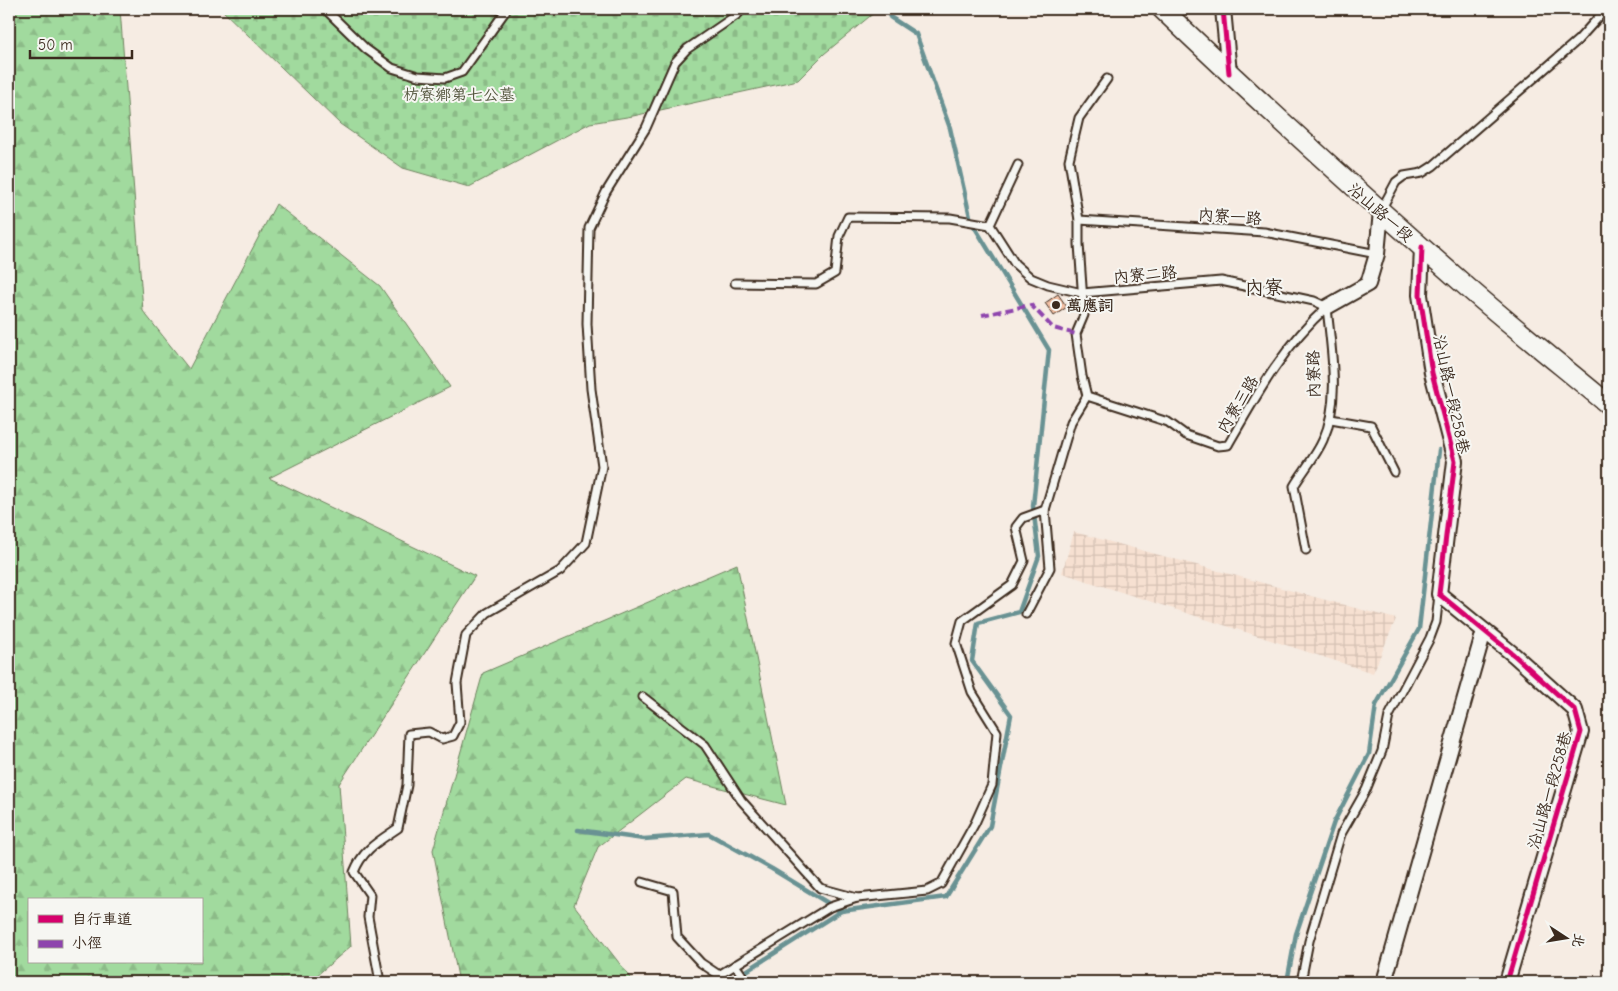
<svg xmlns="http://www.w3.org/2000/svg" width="1618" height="991" viewBox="0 0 1618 991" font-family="'Comic Neue','LXGW WenKai TC',sans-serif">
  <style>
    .industrial { fill: url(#industrial-grid) }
    .forest { fill: url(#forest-firs); stroke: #6e825e; fill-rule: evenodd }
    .cemetery { fill: url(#cemetery-stones); stroke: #6e825e }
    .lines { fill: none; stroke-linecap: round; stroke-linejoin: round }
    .stream { stroke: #699293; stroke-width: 4.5 }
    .building { fill: url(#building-hatch); stroke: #3b2a1e }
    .lane-casing { stroke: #3b2a1e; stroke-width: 11 }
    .street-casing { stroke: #3b2a1e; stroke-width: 18 }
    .secondary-casing { stroke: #3b2a1e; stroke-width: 22 }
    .lane { stroke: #f6f6f2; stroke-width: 7 }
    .street { stroke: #f6f6f2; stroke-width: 14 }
    .secondary { stroke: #f6f6f2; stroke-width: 19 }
    .quiet { stroke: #8e44ad; stroke-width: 4; stroke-dasharray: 8 4; stroke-linecap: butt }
    .cycleway-casing { stroke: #f6f6f2; stroke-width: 8 }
    .cycleway { stroke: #d6006c; stroke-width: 5 }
    .poi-dot { fill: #3b2a1e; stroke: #f6f6f2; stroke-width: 2 }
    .labels { text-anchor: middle; stroke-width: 4; stroke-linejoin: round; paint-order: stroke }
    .park-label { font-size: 16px; fill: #54563e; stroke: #f6f6f2 }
    .street-label { font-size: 16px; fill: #3b2a1e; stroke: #f6f6f2 }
    .poi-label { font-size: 16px; font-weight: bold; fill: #3b2a1e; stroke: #f6f6f2; text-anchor: start }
    .quarter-label { font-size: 19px; fill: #3b2a1e; stroke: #f6f6f2 }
  </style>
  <defs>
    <pattern id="industrial-grid" width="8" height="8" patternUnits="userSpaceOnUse" patternTransform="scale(1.25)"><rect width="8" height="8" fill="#f6e0d1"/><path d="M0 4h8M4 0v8" fill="none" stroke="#d4c0b3"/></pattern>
    <pattern id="forest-firs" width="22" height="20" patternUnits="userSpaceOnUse" patternTransform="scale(1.25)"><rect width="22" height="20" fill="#a1da9e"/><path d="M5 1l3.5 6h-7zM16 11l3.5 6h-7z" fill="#8cbb88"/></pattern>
    <pattern id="cemetery-stones" width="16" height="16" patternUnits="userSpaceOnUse" patternTransform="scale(1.25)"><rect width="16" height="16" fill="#a1da9e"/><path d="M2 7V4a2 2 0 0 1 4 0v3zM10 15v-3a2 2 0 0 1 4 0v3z" fill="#8cbb88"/></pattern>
    <pattern id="building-hatch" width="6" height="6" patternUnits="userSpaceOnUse" patternTransform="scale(1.25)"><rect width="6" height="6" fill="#f6c3a7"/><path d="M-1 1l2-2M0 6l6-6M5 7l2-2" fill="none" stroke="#d4a88f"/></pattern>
  </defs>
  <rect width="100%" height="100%" fill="#f6ece3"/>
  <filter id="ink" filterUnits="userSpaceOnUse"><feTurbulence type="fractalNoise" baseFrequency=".02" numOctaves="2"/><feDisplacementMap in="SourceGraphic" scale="10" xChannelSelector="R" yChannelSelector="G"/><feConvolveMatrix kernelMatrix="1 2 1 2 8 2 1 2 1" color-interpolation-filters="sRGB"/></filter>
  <g filter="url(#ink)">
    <path class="industrial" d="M 1074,532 L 1396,619 L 1373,673 L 1062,573 Z"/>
    <g class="forest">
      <path d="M 9,9 L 120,9 L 143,311 L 189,369 L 276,204 L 380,286 L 450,387 L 269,478 L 475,576 L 339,784 L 351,946 L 309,982 L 9,982 ZM 29,900 L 201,900 L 201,962 L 29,962 Z"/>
      <path d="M 737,564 L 786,805 L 686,779 L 598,847 L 574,905 L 634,982 L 459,982 L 433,850 L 483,673 Z"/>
    </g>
    <path class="cemetery" d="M 221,9 L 873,9 L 875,12 L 824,54 L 798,80 L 633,116 L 590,123 L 469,187 L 403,168 L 340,124 Z"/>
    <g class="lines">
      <g class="stream">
        <path d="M 578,830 L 644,839 L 709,834 L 772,869 L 841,911"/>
        <path d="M 729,982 L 841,911 L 946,897 L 990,826 L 1011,715 L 972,661 L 978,623 L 1019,612 L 1039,556 L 1033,506 L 1049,350 L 971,221 L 950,128 L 916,34 L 890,17 L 887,9"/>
        <path d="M 1287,982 L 1296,934 L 1334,822 L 1369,754 L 1376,705 L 1419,629 L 1439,450"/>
      </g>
    </g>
    <path class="building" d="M 1058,294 L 1067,307 L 1054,316 L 1045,303 Z"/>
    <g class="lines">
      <g class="lane-casing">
        <g id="lane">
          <path d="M 325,9 L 366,49 L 392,68 L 418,76 L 445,78 L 462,72 L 507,9"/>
          <path d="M 1381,210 L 1396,182 L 1404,176 L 1422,173 L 1433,166 L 1578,40 L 1606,9"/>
          <path d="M 1079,220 L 1264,232 L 1377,254"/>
          <path d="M 990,225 L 1015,264 L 1031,278 L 1048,285 L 1082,293 L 1221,281 L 1314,301 L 1327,307"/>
          <path d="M 735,283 L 816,284 L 835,273 L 839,236 L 848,217 L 950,218 L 990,225 L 1018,165"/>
          <path d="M 1087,396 L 1168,422 L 1186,435 L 1218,446 L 1228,445 C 1256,396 1284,345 1327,307"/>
          <path d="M 1331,419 L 1371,426 L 1394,472"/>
          <path d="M 1306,550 L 1294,486 C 1303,471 1316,456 1323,440 C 1341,400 1331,350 1327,307"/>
          <path d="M 1026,614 L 1050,568 L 1045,510 L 1071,422 L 1087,396 L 1082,376 L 1076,334 L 1084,315 L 1079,244 L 1079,220 L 1069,160 L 1079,118 L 1107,79"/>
          <path d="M 643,697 L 705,745 L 741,800 L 820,888 L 857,898"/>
          <path d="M 642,882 L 673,891 L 677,937 L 701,963 L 719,975 L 830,907 L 857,898 L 927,891 L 941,884 L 975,823 L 992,785 L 997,732 L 972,692 L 956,643 L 962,621 L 1012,585 L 1024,561 L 1016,527 L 1023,518 L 1045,510"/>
          <path d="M 735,965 L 747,982"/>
          <path d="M 380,982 L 368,917 L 370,895 L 354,872 C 363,849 379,841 398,828 L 407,785 L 409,734 L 429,732 L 442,739 L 453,736 L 460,722 L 457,683 L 466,635 L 487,613 L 560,571 L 586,543 L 602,466 L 591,389 L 587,324 L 589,228 L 606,192 L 646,128 L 675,62 L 687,49 L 738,14 L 742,9"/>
          <path d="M 1301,982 L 1309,941 L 1341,834 L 1366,790 L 1382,751 L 1389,716 L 1430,638 L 1436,622 L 1439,594"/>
        </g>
      </g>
      <g class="street-casing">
        <g id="street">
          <path d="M 1223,9 L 1229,73"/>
          <path d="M 1422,247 L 1420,295 L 1432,373 L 1455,461 L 1439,594 L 1514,655 L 1575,710 L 1581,732 L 1507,982"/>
          <path d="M 1327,307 L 1368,284 L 1377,254 L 1381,211"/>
          <path d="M 1384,982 L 1484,631"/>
        </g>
      </g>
      <g class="secondary-casing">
        <path id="secondary" d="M 1162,9 C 1261,104 1363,196 1467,287 C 1513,327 1562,366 1609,405"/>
      </g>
      <use href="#lane" class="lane"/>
      <use href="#street" class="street"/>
      <use href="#secondary" class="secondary"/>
      <path class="quiet" d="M 982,315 L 1031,305 L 1053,328 L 1076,334"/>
      <g class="cycleway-casing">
        <g id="cycleway">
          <path d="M 1223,9 L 1229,73"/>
          <path d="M 1422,247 L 1420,295 L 1432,373 L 1455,461 L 1439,594 L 1514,655 L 1575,710 L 1581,732 L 1507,982"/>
        </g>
      </g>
      <use href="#cycleway" class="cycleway"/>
    </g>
  </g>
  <circle class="poi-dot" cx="1056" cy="305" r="5"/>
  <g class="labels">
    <g class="park-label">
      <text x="459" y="100">枋寮鄉第七公墓</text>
    </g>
    <g class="street-label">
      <text transform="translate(1381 212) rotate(41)" y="6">沿山路一段</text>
      <text transform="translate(1230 216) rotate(4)" y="6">內寮一路</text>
      <text transform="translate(1145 274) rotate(-5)" y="6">內寮二路</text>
      <text transform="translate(1313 374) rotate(-91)" y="6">內寮路</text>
      <text transform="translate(1452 394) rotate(78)" y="6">沿山路一段258巷</text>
      <text transform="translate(1237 404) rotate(-59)" y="6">內寮三路</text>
      <text transform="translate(1549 790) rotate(-74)" y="6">沿山路一段258巷</text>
    </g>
    <g class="poi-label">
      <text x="1066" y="311">萬應詞</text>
    </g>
    <g class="quarter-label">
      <text x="1264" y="294">内寮</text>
    </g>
  </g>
  <rect width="1618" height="991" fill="none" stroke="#f6f6f2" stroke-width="30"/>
  <rect x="15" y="15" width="1588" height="961" fill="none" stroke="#3b2a1e" stroke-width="2" filter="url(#ink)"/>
  <rect x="28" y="898" width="175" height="65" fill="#f6f6f2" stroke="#aba49d"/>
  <rect x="38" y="915" width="25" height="8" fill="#d6006c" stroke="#aba49d"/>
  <text x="72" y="924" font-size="15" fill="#3b2a1e">自行車道</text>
  <rect x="38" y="940" width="25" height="8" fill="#8e44ad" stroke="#aba49d"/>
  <text x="72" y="948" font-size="15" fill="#3b2a1e">小徑</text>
  <g transform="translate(1566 938) rotate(102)" stroke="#f6f6f2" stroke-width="4" paint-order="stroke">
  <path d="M0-4L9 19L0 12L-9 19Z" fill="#3b2a1e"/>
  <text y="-8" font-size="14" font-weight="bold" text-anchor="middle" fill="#3b2a1e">北</text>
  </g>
  <path d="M30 50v8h102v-8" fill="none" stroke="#3b2a1e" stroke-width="2.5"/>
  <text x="38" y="50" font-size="15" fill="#3b2a1e" stroke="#f6f6f2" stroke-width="4" paint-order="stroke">50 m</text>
</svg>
